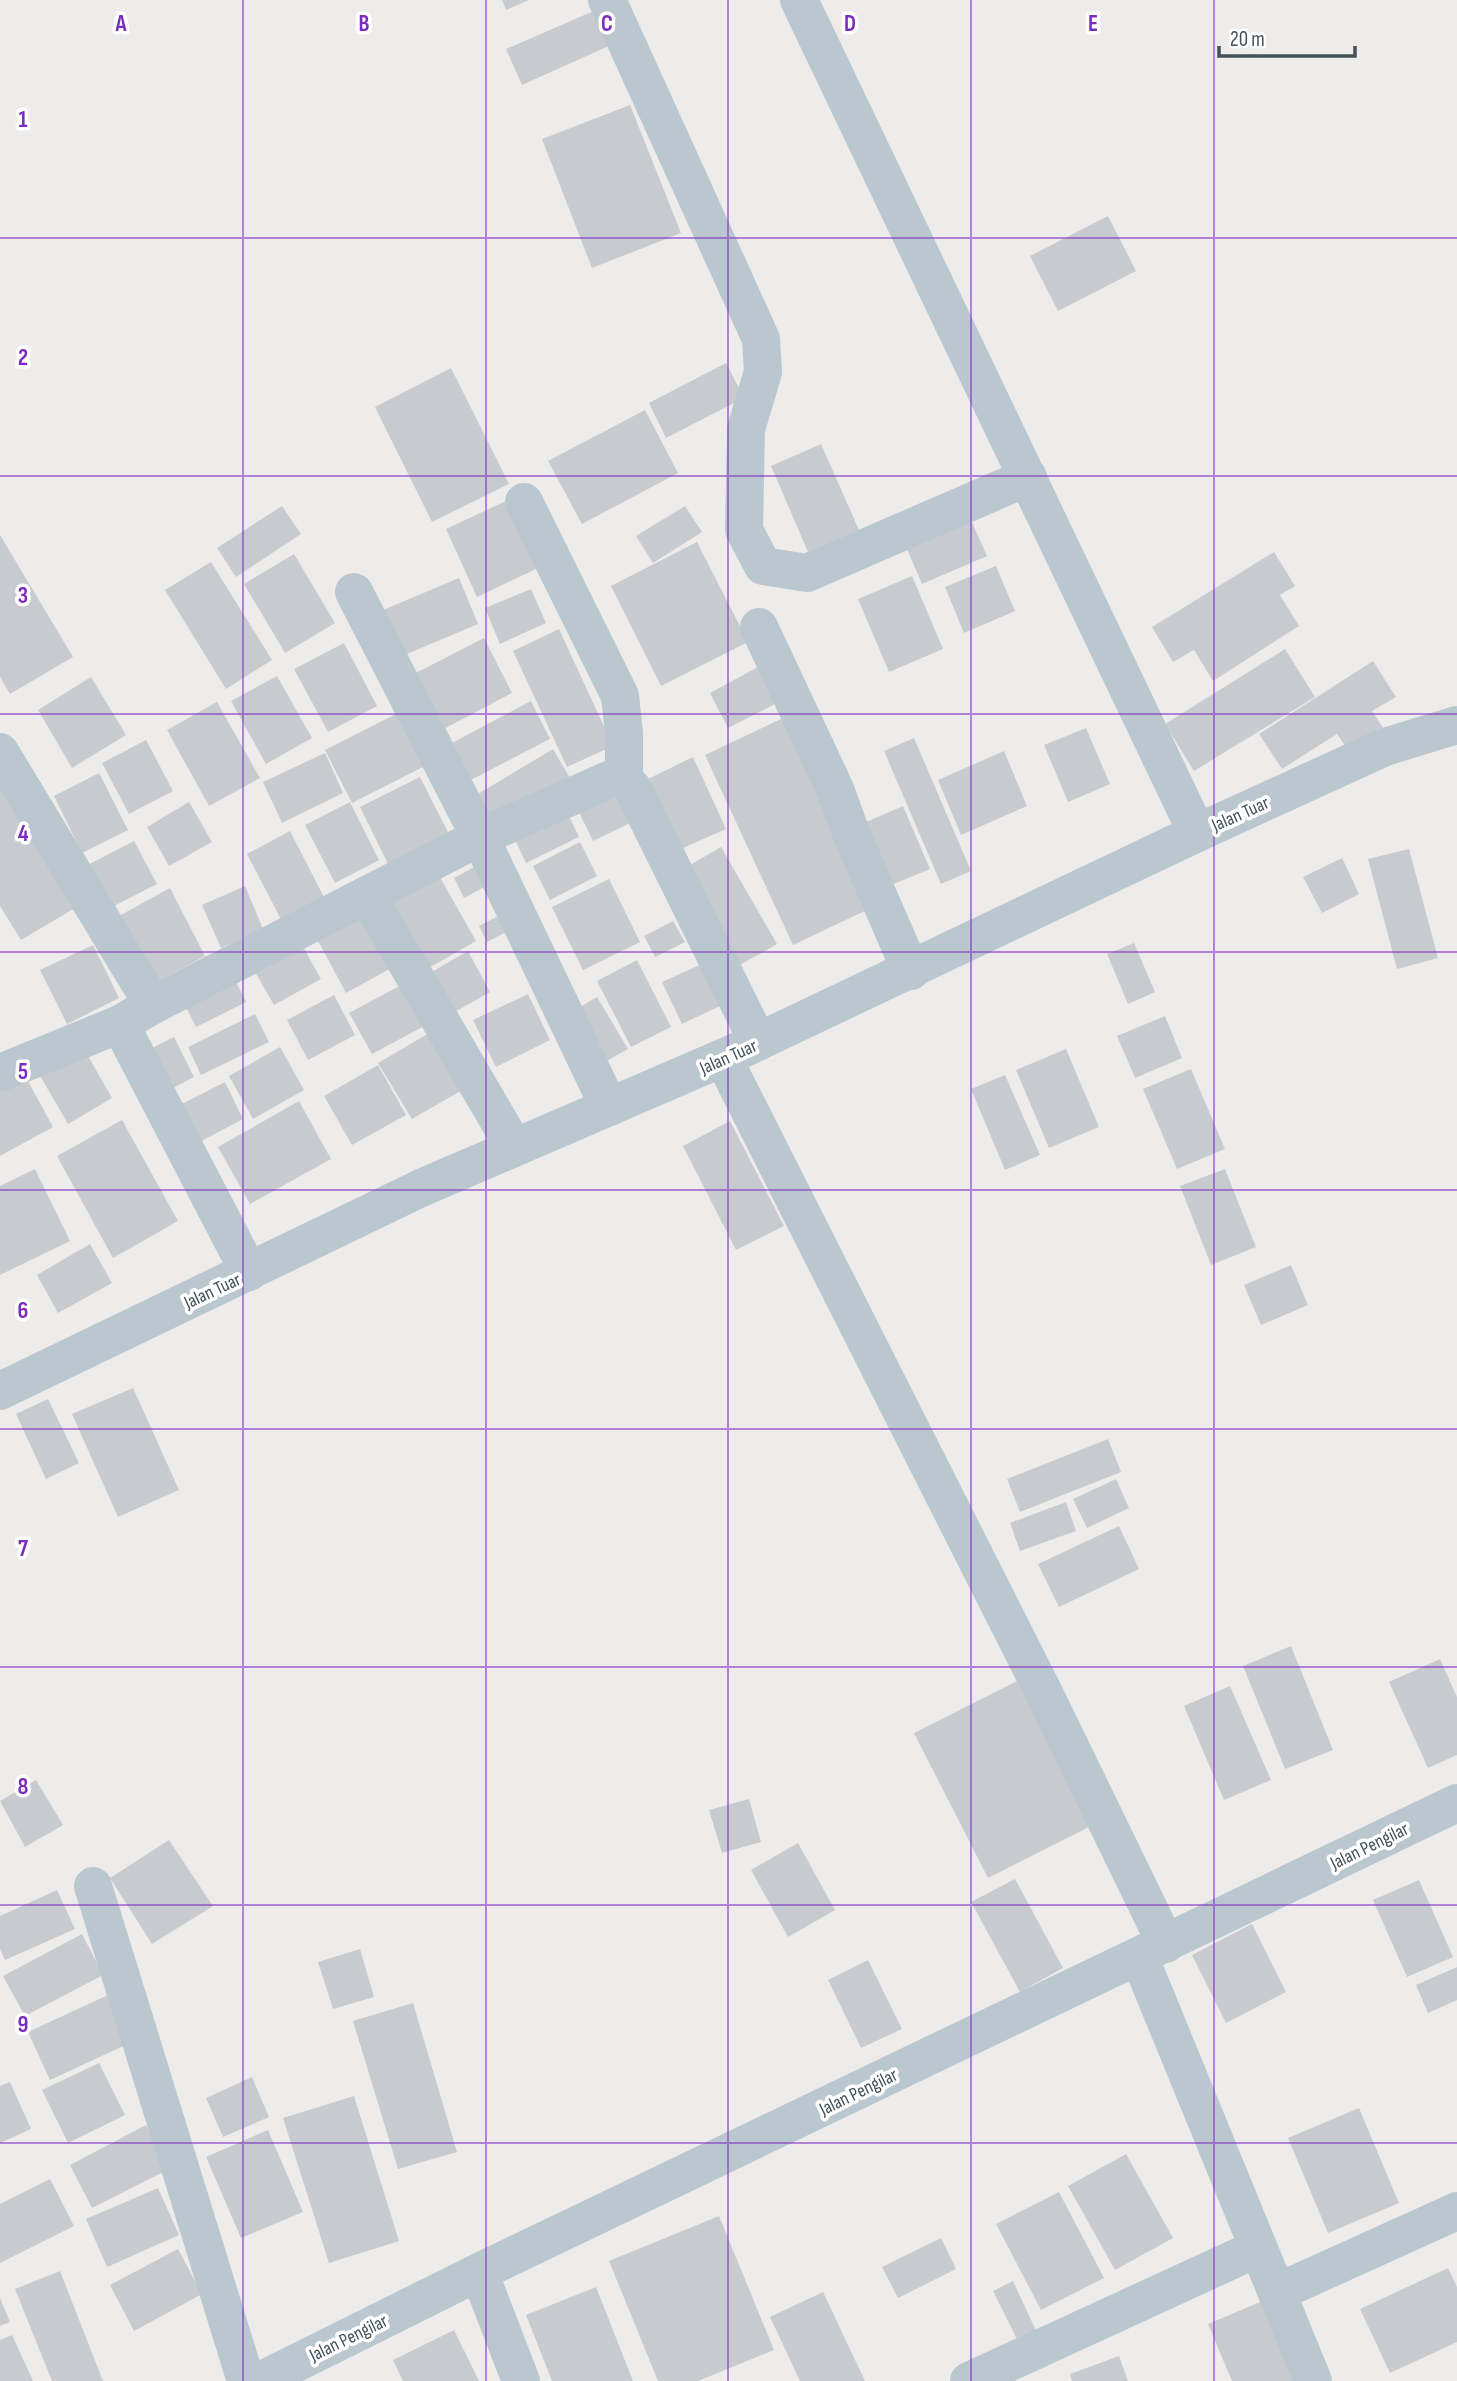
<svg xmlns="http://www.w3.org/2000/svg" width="1457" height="2381" viewBox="0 0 1457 2381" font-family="'Sofia Sans Condensed',sans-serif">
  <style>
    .building { fill: #c7cbd0 }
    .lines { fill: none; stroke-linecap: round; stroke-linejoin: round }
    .street { stroke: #bbc7cf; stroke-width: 38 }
    .grid { fill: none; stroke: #7b2cbf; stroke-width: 2; stroke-opacity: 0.55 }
    .labels { text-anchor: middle; stroke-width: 7; stroke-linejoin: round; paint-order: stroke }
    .street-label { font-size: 19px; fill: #435159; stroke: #fff }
    .grid-label { font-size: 23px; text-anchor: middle; font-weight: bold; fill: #7b2cbf; stroke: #fff; stroke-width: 7; stroke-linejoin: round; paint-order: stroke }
  </style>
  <rect width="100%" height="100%" fill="#eeebeb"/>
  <g class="building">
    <path d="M 502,0 L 529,0 L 506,10 Z"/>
    <path d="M 596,10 L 611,45 L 522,85 L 506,49 Z"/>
    <path d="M 630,105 L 681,233 L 592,268 L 542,139 Z"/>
    <path d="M 1108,216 L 1136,271 L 1058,311 L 1030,256 Z"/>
    <path d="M 726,363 L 744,398 L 666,438 L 649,403 Z"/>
    <path d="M 451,368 L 509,484 L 432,522 L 375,407 Z"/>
    <path d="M 645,410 L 678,473 L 582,524 L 548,461 Z"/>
    <path d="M 821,444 L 859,530 L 808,552 L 771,466 Z"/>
    <path d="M 508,500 L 540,567 L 477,597 L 446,529 Z"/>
    <path d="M 282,506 L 301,534 L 236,577 L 217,548 Z"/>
    <path d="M 685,506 L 702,532 L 653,563 L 636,536 Z"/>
    <path d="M 971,520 L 987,556 L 922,584 L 906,547 Z"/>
    <path d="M 0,535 L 73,657 L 10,694 L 0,677 Z"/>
    <path d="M 697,542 L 748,642 L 661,686 L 611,586 Z"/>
    <path d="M 1274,552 L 1295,586 L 1280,595 L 1299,626 L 1213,681 L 1194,650 L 1173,662 L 1152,627 Z"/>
    <path d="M 294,554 L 335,623 L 285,653 L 244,584 Z"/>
    <path d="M 211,562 L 272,660 L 226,689 L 165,590 Z"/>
    <path d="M 996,566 L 1015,611 L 964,633 L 945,587 Z"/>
    <path d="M 912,576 L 943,649 L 889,672 L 858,599 Z"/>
    <path d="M 459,578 L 478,624 L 395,659 L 376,613 Z"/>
    <path d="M 531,589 L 546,623 L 500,644 L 485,608 Z"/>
    <path d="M 559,629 L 613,746 L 567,767 L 513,651 Z"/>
    <path d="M 484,638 L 512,693 L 438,732 L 408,677 Z"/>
    <path d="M 344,643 L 377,706 L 328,732 L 294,669 Z"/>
    <path d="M 1285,649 L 1315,697 L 1194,771 L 1165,724 Z"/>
    <path d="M 1373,661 L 1396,697 L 1372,711 L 1383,728 L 1348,750 L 1337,734 L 1282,769 L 1259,734 Z"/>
    <path d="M 758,667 L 777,703 L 728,728 L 710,693 Z"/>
    <path d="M 277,676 L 312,738 L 266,764 L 231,701 Z"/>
    <path d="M 91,677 L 126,735 L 72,768 L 38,710 Z"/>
    <path d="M 531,701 L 550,739 L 467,782 L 448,745 Z"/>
    <path d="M 217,702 L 260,778 L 209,806 L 167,730 Z"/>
    <path d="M 396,714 L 423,767 L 352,803 L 325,750 Z"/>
    <path d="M 783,718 L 871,908 L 793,945 L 705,755 Z"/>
    <path d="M 1086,728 L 1110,784 L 1068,802 L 1044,745 Z"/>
    <path d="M 914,738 L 971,871 L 941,884 L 884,751 Z"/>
    <path d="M 146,740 L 173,791 L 129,814 L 102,763 Z"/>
    <path d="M 553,749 L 573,783 L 497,828 L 478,794 Z"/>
    <path d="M 1004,751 L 1027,806 L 961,835 L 938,780 Z"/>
    <path d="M 325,753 L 343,793 L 282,823 L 263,782 Z"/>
    <path d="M 693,757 L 726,829 L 674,852 L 642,782 Z"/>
    <path d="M 99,773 L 128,830 L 82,853 L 54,796 Z"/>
    <path d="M 420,777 L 450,836 L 389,866 L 360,807 Z"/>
    <path d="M 0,784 L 75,908 L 21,940 L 0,906 Z"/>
    <path d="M 613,785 L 632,822 L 593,841 L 575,804 Z"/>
    <path d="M 189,802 L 212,842 L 169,866 L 147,827 Z"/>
    <path d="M 350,802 L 379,860 L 335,883 L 305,825 Z"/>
    <path d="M 564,806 L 579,837 L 526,863 L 511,831 Z"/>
    <path d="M 903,806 L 930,869 L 879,890 L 852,828 Z"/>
    <path d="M 290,831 L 327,903 L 284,925 L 247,854 Z"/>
    <path d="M 134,841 L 157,884 L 102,912 L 80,869 Z"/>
    <path d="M 580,842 L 597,876 L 550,900 L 533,866 Z"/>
    <path d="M 721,847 L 777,944 L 740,965 L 685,868 Z"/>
    <path d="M 1409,849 L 1438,958 L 1397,969 L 1368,859 Z"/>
    <path d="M 1342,858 L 1359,894 L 1322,913 L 1303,877 Z"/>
    <path d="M 478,865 L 488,885 L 464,898 L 454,878 Z"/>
    <path d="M 437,872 L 476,941 L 420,973 L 381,905 Z"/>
    <path d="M 609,879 L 640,942 L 583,970 L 552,907 Z"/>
    <path d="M 245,886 L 263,929 L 221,948 L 202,905 Z"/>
    <path d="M 170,888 L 205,956 L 155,983 L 119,916 Z"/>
    <path d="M 363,911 L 393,967 L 346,993 L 316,937 Z"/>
    <path d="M 504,913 L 512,929 L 487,942 L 479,926 Z"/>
    <path d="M 673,921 L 685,942 L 655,957 L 644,936 Z"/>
    <path d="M 297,936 L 321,979 L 274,1005 L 250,963 Z"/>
    <path d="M 1134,943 L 1155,992 L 1128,1004 L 1107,954 Z"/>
    <path d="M 93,945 L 119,998 L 67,1024 L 40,970 Z"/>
    <path d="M 468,951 L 490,992 L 451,1014 L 430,973 Z"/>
    <path d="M 637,960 L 671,1027 L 631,1047 L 597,981 Z"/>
    <path d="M 702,964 L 722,1005 L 682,1024 L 662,982 Z"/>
    <path d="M 233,976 L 246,1002 L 196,1027 L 183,1001 Z"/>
    <path d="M 407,982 L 430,1023 L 372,1054 L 349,1013 Z"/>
    <path d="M 528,994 L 550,1040 L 496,1067 L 473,1020 Z"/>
    <path d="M 334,995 L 355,1035 L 308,1060 L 287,1020 Z"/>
    <path d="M 597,997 L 628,1049 L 603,1063 L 573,1011 Z"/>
    <path d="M 255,1014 L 269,1042 L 201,1075 L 188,1047 Z"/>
    <path d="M 1165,1016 L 1182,1058 L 1135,1078 L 1117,1036 Z"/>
    <path d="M 431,1032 L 464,1089 L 412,1119 L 378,1063 Z"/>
    <path d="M 174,1037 L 194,1077 L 160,1095 L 140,1054 Z"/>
    <path d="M 280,1047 L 304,1090 L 253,1119 L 229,1076 Z"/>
    <path d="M 84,1049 L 112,1098 L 68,1124 L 39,1074 Z"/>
    <path d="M 1066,1049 L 1099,1127 L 1049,1148 L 1016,1070 Z"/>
    <path d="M 378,1065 L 406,1115 L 352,1145 L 324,1096 Z"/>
    <path d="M 1191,1069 L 1225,1149 L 1177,1169 L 1143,1089 Z"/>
    <path d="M 23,1072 L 53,1127 L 0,1156 L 0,1085 Z"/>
    <path d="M 1005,1075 L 1040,1155 L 1005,1170 L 971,1089 Z"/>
    <path d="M 225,1082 L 243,1119 L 190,1147 L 170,1110 Z"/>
    <path d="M 299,1101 L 331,1159 L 250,1204 L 218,1147 Z"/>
    <path d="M 122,1120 L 178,1221 L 113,1258 L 57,1156 Z"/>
    <path d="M 730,1121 L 784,1226 L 736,1250 L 683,1146 Z"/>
    <path d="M 35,1169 L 70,1241 L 0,1275 L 0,1186 Z"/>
    <path d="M 1225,1169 L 1256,1247 L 1211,1265 L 1180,1186 Z"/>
    <path d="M 90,1244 L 112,1283 L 58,1313 L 37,1275 Z"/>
    <path d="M 1291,1265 L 1308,1305 L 1261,1325 L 1244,1285 Z"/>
    <path d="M 133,1388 L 179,1490 L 118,1517 L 72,1414 Z"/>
    <path d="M 48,1399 L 79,1463 L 46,1479 L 16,1414 Z"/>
    <path d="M 1108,1439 L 1121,1472 L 1020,1512 L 1007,1479 Z"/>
    <path d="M 1116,1479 L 1129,1508 L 1087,1528 L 1073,1499 Z"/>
    <path d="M 1066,1502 L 1076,1531 L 1020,1551 L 1010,1523 Z"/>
    <path d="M 1119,1526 L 1139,1569 L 1059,1607 L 1038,1564 Z"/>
    <path d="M 1291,1646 L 1333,1750 L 1285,1769 L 1243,1666 Z"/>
    <path d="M 1440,1659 L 1457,1697 L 1457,1755 L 1428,1768 L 1389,1682 Z"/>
    <path d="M 1017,1681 L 1091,1826 L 988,1878 L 914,1733 Z"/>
    <path d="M 1230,1686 L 1271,1780 L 1224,1800 L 1184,1706 Z"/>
    <path d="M 36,1780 L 63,1825 L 25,1847 L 0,1801 Z"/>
    <path d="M 749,1799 L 761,1842 L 722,1853 L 709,1810 Z"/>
    <path d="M 169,1840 L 213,1906 L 152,1944 L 110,1878 Z"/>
    <path d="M 798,1843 L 835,1910 L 788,1937 L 751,1870 Z"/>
    <path d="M 1015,1879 L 1063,1968 L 1020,1992 L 971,1902 Z"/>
    <path d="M 1419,1880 L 1453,1957 L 1407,1977 L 1373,1900 Z"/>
    <path d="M 57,1890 L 75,1929 L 5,1960 L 0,1949 L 0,1916 Z"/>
    <path d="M 1252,1924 L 1286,1992 L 1226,2023 L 1192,1955 Z"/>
    <path d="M 82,1934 L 103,1975 L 25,2016 L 3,1976 Z"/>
    <path d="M 360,1949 L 374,1997 L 333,2009 L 318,1962 Z"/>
    <path d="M 868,1960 L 902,2029 L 861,2048 L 828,1980 Z"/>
    <path d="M 1457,1967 L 1457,2000 L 1428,2013 L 1416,1985 Z"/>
    <path d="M 108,1995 L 130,2043 L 50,2080 L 28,2032 Z"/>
    <path d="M 413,2003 L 457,2152 L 398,2169 L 353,2021 Z"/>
    <path d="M 99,2063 L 125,2115 L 68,2143 L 42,2090 Z"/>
    <path d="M 252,2077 L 269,2117 L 223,2137 L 206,2098 Z"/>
    <path d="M 10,2082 L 31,2129 L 0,2143 L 0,2086 Z"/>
    <path d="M 354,2096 L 399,2241 L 329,2263 L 283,2118 Z"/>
    <path d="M 1359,2108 L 1399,2203 L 1328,2233 L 1288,2138 Z"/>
    <path d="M 146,2125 L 169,2169 L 92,2208 L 70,2165 Z"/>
    <path d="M 268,2130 L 303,2212 L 241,2238 L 206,2157 Z"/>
    <path d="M 1126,2154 L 1173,2238 L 1115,2270 L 1068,2186 Z"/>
    <path d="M 50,2179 L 74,2226 L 0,2263 L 0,2204 Z"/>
    <path d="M 158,2188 L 179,2235 L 107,2267 L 86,2219 Z"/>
    <path d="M 1059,2192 L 1104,2278 L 1041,2310 L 996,2224 Z"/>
    <path d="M 719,2216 L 774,2350 L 698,2381 L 658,2381 L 609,2261 Z"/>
    <path d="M 941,2238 L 956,2269 L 898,2298 L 882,2267 Z"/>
    <path d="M 178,2249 L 202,2294 L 134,2331 L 110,2285 Z"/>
    <path d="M 1448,2268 L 1457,2287 L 1457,2342 L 1390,2373 L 1360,2309 Z"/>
    <path d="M 60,2271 L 103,2381 L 52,2381 L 15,2289 Z"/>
    <path d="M 1013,2281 L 1039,2337 L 1020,2345 L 993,2291 Z"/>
    <path d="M 596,2287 L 633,2381 L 552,2381 L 526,2315 Z"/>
    <path d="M 823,2292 L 865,2381 L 800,2381 L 770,2317 Z"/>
    <path d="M 1272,2297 L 1308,2381 L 1232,2381 L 1208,2324 Z"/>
    <path d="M 0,2298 L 10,2322 L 0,2326 Z"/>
    <path d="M 454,2330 L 479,2381 L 403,2381 L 393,2360 Z"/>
    <path d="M 12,2335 L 33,2381 L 0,2381 L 0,2340 Z"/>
    <path d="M 1119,2356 L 1128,2381 L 1072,2381 L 1070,2374 Z"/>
  </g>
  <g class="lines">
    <g class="street">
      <path d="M 607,0 L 761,339 L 763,372 L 746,429 L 744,530 L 763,566 L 807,573 L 1028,477"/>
      <path d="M 799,0 L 1197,833"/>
      <path d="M 524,502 L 620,696 L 624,733 L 624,779 L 633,789 L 758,1042"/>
      <path d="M 354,592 L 480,837 L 609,1107"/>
      <path d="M 759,627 L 835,789 L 851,833 L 911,971"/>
      <path d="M 0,752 L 153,1005"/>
      <path d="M 367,895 L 514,1147"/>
      <path d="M 120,1024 L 249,1272"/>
      <path d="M 723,1058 L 1044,1693 L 1166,1944"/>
      <path d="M 0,1073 L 120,1024 L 153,1005 L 480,837 L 611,779 L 624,779"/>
      <path d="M 0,1391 L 421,1188 L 734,1053 L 1197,833 L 1385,747 L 1457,725"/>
      <path d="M 93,1886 L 246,2381"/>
      <path d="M 1139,1956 L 1313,2381"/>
      <path d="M 479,2272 L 521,2381"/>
      <path d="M 1278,2292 L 1457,2211"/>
      <path d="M 260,2381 L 479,2272 L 1457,1803"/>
      <path d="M 969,2381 L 1258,2248"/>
    </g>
  </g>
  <path class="grid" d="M 243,0 L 243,2381M 486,0 L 486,2381M 728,0 L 728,2381M 971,0 L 971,2381M 1214,0 L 1214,2381M 0,238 L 1457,238M 0,476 L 1457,476M 0,714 L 1457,714M 0,952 L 1457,952M 0,1190 L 1457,1190M 0,1429 L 1457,1429M 0,1667 L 1457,1667M 0,1905 L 1457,1905M 0,2143 L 1457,2143"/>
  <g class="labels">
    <g class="street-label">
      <text transform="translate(1240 813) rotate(-24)" y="7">Jalan Tuar</text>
      <text transform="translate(728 1056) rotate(-24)" y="7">Jalan Tuar</text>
      <text transform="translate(212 1290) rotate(-25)" y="7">Jalan Tuar</text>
      <text transform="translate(1369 1845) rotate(-26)" y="7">Jalan Pengilar</text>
      <text transform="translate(858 2091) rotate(-26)" y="7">Jalan Pengilar</text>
      <text transform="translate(348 2337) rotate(-26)" y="7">Jalan Pengilar</text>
    </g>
  </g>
  <g class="grid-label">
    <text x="121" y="31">A</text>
    <text x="364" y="31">B</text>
    <text x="607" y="31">C</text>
    <text x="850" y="31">D</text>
    <text x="1093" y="31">E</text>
    <text x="23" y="127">1</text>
    <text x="23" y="365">2</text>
    <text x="23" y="603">3</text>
    <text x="23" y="841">4</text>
    <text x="23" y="1079">5</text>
    <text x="23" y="1318">6</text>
    <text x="23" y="1556">7</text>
    <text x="23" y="1794">8</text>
    <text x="23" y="2032">9</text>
  </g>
  <path d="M1219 46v10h136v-10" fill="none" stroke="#435159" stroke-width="3.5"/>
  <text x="1230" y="46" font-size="21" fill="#435159" stroke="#ffffff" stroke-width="5" paint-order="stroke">20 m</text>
</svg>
